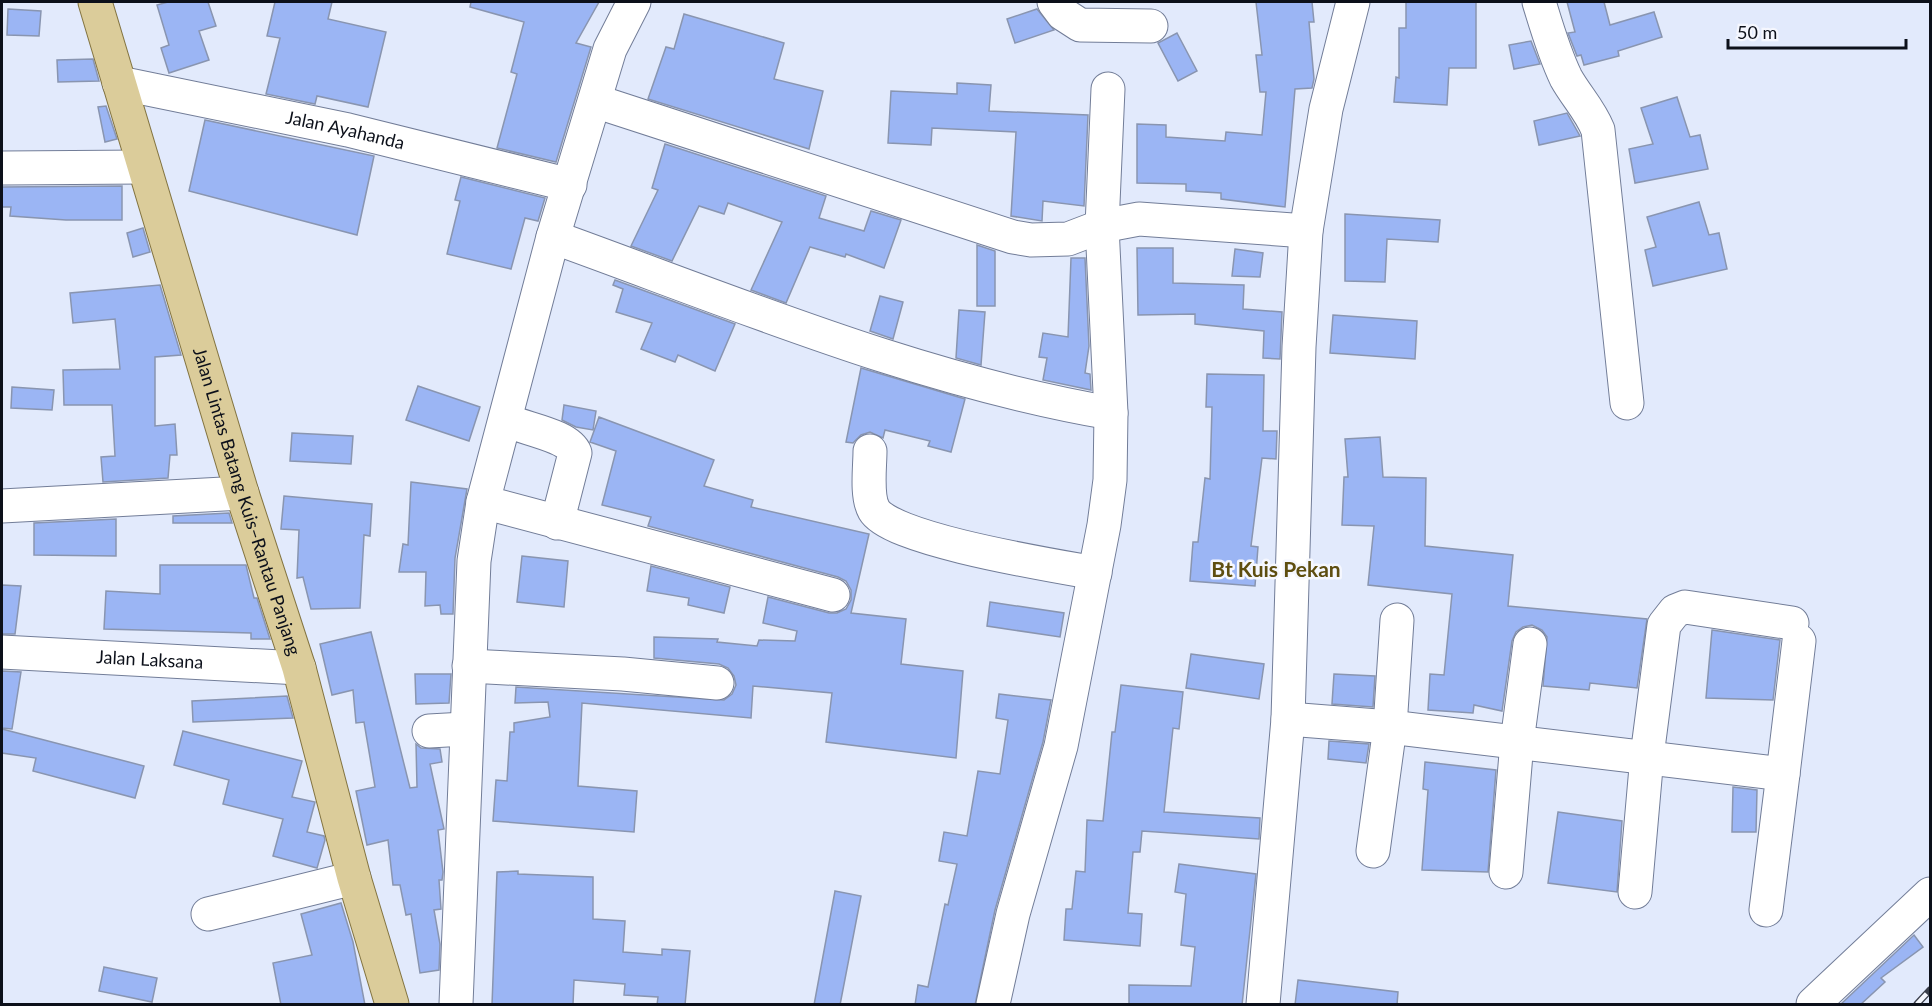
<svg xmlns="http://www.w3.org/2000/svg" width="1932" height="1006" viewBox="0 0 1932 1006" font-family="Lato,sans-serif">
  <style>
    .building { fill: #9bb5f4; stroke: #8995b0; stroke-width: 1.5 }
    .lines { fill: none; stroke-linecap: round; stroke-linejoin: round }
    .minor-casing { stroke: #727d98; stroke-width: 35 }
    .major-casing { stroke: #837441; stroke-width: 35 }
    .minor { stroke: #fff; stroke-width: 33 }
    .major { stroke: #dbcc9a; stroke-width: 33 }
    .rail-casing { stroke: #3a3e4a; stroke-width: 7 }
    .rail { stroke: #f5f7fe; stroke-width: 4.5; stroke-dasharray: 14; stroke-linecap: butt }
    .labels { text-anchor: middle; stroke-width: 5; stroke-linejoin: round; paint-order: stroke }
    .street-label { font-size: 18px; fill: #0c101a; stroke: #f5f7fe }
    .quarter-label { font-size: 21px; font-weight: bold; fill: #5e4e10; stroke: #f5f7fe }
  </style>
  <rect width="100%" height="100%" fill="#e2eafc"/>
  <g class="building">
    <path d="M 168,2 L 208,2 L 216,26 L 199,31 L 209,60 L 169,73 L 161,48 L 169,45 L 157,5 Z"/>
    <path d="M 275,2 L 332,2 L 328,19 L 386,32 L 368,107 L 317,96 L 315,104 L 266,94 L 280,38 L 267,36 Z"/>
    <path d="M 471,2 L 599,2 L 576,43 L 591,47 L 556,162 L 497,148 L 517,74 L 511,72 L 524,22 L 470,7 Z"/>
    <path d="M 1256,2 L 1312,2 L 1314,22 L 1309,22 L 1314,79 L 1312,88 L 1295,89 L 1285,207 L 1221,199 L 1221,193 L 1186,191 L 1186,184 L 1137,183 L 1137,124 L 1166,125 L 1166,137 L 1225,141 L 1226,132 L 1262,135 L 1266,92 L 1260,92 L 1256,55 L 1262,55 Z"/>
    <path d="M 1406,2 L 1476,2 L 1476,68 L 1449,68 L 1447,105 L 1394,102 L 1396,77 L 1399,78 L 1399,28 L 1406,28 Z"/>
    <path d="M 1567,2 L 1604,2 L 1610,25 L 1654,12 L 1662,37 L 1618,51 L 1619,56 L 1584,65 L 1581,55 L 1577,56 L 1568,33 L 1575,32 Z"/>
    <path d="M 8,9 L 41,11 L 39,36 L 7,35 Z"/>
    <path d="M 1037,9 L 1054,30 L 1015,43 L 1007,19 Z"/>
    <path d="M 684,14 L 784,43 L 774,79 L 823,91 L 809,149 L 648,99 L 666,47 L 674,49 Z"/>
    <path d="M 1177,33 L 1197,71 L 1178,81 L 1158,43 Z"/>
    <path d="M 1531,41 L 1540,64 L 1514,69 L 1509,45 Z"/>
    <path d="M 93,59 L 99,81 L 58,82 L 57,60 Z"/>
    <path d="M 957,83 L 991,85 L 989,111 L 1088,115 L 1084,206 L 1043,201 L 1042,221 L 1011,216 L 1016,132 L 932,128 L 931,145 L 888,143 L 891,91 L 957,94 Z"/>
    <path d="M 1677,97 L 1690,137 L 1700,135 L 1708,169 L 1635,183 L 1629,149 L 1653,144 L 1641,108 Z"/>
    <path d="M 106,106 L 117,139 L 105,142 L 98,107 Z"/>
    <path d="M 1567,113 L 1580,136 L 1539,145 L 1534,121 Z"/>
    <path d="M 205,120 L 374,156 L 357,235 L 189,191 Z"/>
    <path d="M 665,144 L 826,196 L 819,218 L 864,231 L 871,211 L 901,220 L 884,268 L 846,254 L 845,257 L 810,247 L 786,303 L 751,290 L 782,222 L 728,203 L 724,214 L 699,206 L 672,261 L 631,246 L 658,190 L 652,188 Z"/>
    <path d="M 461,177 L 545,198 L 538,221 L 525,218 L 511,269 L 447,254 L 460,201 L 455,200 Z"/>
    <path d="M 122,186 L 122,220 L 66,220 L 10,216 L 11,207 L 2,207 L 2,187 Z"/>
    <path d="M 1699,202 L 1709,235 L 1719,233 L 1727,269 L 1653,286 L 1645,250 L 1656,247 L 1647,217 Z"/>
    <path d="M 1345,214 L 1440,220 L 1438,242 L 1387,239 L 1385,282 L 1345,281 Z"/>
    <path d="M 143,228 L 150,252 L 133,257 L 127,233 Z"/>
    <path d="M 977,245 L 995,251 L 995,306 L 977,306 Z"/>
    <path d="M 1137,248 L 1173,248 L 1173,283 L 1244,285 L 1243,309 L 1282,312 L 1280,359 L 1263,358 L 1264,331 L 1195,324 L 1195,314 L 1138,315 Z"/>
    <path d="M 1235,249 L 1263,253 L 1260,277 L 1232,276 Z"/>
    <path d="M 1071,258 L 1085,258 L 1089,346 L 1085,373 L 1090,374 L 1091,390 L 1043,380 L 1047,358 L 1039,357 L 1043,333 L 1068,337 Z"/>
    <path d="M 615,280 L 735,324 L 715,371 L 678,355 L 675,362 L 641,349 L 652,323 L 616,312 L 623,289 L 613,285 Z"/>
    <path d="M 160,285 L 181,355 L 155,357 L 155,426 L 175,424 L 177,455 L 170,455 L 168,478 L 103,482 L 101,457 L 115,456 L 112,405 L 64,405 L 63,370 L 120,369 L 115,319 L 73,323 L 70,293 Z"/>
    <path d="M 880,296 L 903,302 L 893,339 L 870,331 Z"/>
    <path d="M 959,310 L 985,312 L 981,365 L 956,358 Z"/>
    <path d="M 1333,315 L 1417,321 L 1415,359 L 1330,353 Z"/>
    <path d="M 861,368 L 965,399 L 951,452 L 928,446 L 930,441 L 885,430 L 883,438 L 870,432 L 861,435 L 853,443 L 846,442 Z"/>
    <path d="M 1207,374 L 1264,375 L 1263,431 L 1277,431 L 1276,459 L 1262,458 L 1251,546 L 1258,547 L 1255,586 L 1190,581 L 1193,542 L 1198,542 L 1205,478 L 1210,479 L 1212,407 L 1206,407 Z"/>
    <path d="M 418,386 L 480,407 L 469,441 L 406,420 Z"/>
    <path d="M 12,387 L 54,390 L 52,410 L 11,408 Z"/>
    <path d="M 564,405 L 596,411 L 593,430 L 576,427 L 562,420 Z"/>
    <path d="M 599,417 L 714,460 L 704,486 L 753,500 L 751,507 L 869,534 L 851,613 L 906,619 L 901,664 L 963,671 L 956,758 L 826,742 L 832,693 L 753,686 L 751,718 L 582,703 L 578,786 L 637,791 L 634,832 L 493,821 L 496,780 L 507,781 L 510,732 L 514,732 L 514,723 L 550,717 L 548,702 L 515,703 L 516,687 L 724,700 L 732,694 L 736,685 L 734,676 L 728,668 L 719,664 L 654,658 L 654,637 L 718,639 L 717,642 L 757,646 L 759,640 L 795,641 L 797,631 L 763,623 L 768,597 L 829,613 L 837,613 L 846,609 L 851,600 L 851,590 L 846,581 L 838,577 L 648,526 L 651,517 L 602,505 L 616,451 L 590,442 Z"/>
    <path d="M 292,433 L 353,436 L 351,464 L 290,461 Z"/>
    <path d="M 1380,437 L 1383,477 L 1426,478 L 1425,546 L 1513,555 L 1508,606 L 1647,619 L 1637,688 L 1590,683 L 1589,690 L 1543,686 L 1547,637 L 1542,630 L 1532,625 L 1523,627 L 1516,632 L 1512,641 L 1502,711 L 1474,705 L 1473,713 L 1428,710 L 1430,674 L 1444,675 L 1452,594 L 1368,585 L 1374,526 L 1342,525 L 1344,477 L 1348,477 L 1345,439 Z"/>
    <path d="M 411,482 L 467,489 L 455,558 L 453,614 L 441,614 L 440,605 L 425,606 L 426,572 L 399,572 L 403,544 L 408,545 Z"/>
    <path d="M 284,496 L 372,504 L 370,536 L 364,535 L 360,608 L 311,609 L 303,577 L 297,578 L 299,530 L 281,529 Z"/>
    <path d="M 229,513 L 232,523 L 173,523 L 173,516 Z"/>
    <path d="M 116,519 L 116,556 L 34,555 L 34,523 Z"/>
    <path d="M 522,556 L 568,561 L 564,607 L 517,602 Z"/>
    <path d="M 160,565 L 246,565 L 254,598 L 257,598 L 270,639 L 251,639 L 251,633 L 104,629 L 106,591 L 160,594 Z"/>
    <path d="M 651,566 L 730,587 L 724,613 L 688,605 L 689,598 L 647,591 Z"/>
    <path d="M 2,585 L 21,586 L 15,634 L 2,634 Z"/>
    <path d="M 990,602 L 1064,613 L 1060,637 L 987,626 Z"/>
    <path d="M 1712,630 L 1780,640 L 1773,700 L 1706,698 Z"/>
    <path d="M 371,632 L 410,788 L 417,787 L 416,744 L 421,748 L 440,749 L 442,762 L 430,764 L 444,829 L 438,830 L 443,872 L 442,880 L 439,880 L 441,909 L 434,910 L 440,944 L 439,970 L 420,973 L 411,914 L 406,915 L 400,885 L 393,885 L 388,840 L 367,845 L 356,791 L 375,787 L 364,722 L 356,723 L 353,690 L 332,695 L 320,644 Z"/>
    <path d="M 1191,654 L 1264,664 L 1259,699 L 1186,688 Z"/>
    <path d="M 2,671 L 21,672 L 12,729 L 2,728 Z"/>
    <path d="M 415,674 L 451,674 L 449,703 L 416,704 Z"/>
    <path d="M 1334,674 L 1375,676 L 1373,707 L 1332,704 Z"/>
    <path d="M 1121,685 L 1183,692 L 1179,729 L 1173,728 L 1164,812 L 1260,818 L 1259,839 L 1142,831 L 1140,852 L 1133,852 L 1128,913 L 1142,914 L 1140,946 L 1064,940 L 1066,909 L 1072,909 L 1076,871 L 1085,872 L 1087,820 L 1103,821 L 1112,732 L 1115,732 Z"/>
    <path d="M 999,694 L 1051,700 L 1043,742 L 995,910 L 975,1005 L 915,1005 L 918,985 L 928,987 L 945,904 L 948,905 L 957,864 L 939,861 L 944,832 L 967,836 L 978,771 L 1000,774 L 1008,720 L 996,718 Z"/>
    <path d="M 287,696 L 293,718 L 193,722 L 192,701 Z"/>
    <path d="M 2,729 L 144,766 L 135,798 L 33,771 L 36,758 L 2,753 Z"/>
    <path d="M 183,731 L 302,761 L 292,797 L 315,802 L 307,832 L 324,836 L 325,840 L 317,868 L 273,856 L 283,819 L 223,804 L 229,780 L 174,765 Z"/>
    <path d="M 1329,741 L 1369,744 L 1366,763 L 1328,759 Z"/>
    <path d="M 1425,762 L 1496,770 L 1488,872 L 1422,870 L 1428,790 L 1423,789 Z"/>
    <path d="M 1733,787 L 1757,790 L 1756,832 L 1732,832 Z"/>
    <path d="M 1558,812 L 1622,821 L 1617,892 L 1548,883 Z"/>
    <path d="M 1179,864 L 1256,874 L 1242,1005 L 1129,1005 L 1129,985 L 1191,986 L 1195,947 L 1181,945 L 1186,894 L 1175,892 Z"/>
    <path d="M 518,871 L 518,874 L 593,877 L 593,919 L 625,921 L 623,952 L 662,955 L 662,949 L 690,951 L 685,1005 L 657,1005 L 658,997 L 624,995 L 625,984 L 574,980 L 573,1005 L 492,1005 L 497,872 Z"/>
    <path d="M 835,891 L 861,896 L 840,1005 L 814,1005 Z"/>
    <path d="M 341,903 L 353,942 L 365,1005 L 281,1005 L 273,963 L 312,955 L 301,914 Z"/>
    <path d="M 1914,935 L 1923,947 L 1881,978 L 1885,982 L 1860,1005 L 1840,1005 Z"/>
    <path d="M 104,967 L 157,978 L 152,1002 L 99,991 Z"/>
    <path d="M 1298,980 L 1398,992 L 1397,1005 L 1295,1005 Z"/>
  </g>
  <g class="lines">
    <g class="minor-casing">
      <g id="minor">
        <path d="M 1054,2 L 1063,14 L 1080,25 L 1151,26"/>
        <path d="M 1539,2 C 1547,28 1554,53 1566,78 C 1576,96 1590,110 1598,130 L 1627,403"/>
        <path id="s1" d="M 119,83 L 348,130 L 570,185"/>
        <path d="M 595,101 L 1013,237 L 1031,240 L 1068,239 L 1102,226 L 1139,219 L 1306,231"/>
        <path d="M 2,168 L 144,167"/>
        <path d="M 553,237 C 736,303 918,380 1111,413"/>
        <path d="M 506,420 C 524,429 568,435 575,453 L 557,523"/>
        <path d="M 870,451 C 870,467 866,496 874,510 C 891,540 1057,566 1095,573"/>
        <path d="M 483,502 L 833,595"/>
        <path d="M 2,506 L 242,493"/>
        <path id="s2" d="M 2,652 L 299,668"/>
        <path d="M 469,666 L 623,674 L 717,683"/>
        <path d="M 1288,719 L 1390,727 L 1783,774 L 1799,641"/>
        <path d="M 429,731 L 465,729"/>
        <path d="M 1373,851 L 1390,727 L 1397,620"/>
        <path d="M 1506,872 L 1517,742 L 1530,644"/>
        <path d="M 1635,892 L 1647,756 L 1664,625 L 1675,611 L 1685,607 L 1792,623"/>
        <path d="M 1766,910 L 1783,774"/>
        <path d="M 208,914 L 354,878"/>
        <path d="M 456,1004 L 474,561 L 483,502 L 553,237 L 610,49 L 634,2"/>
        <path d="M 993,1004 L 1013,914 L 1061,746 L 1104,525 L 1110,480 L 1111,413 L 1102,226 L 1108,89"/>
        <path d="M 1263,1004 L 1288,719 L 1299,347 L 1306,231 L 1326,109 L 1353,2"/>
        <path d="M 1813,1004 L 1930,894"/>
      </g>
    </g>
    <g class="major-casing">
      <g id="major">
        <path id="s3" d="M 95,2 L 242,493 L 299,668 L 354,878 L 392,1004"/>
      </g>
    </g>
    <use href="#minor" class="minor"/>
    <use href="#major" class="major"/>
    <g class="rail-casing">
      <path id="rail" d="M 1917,1004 L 1930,990"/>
    </g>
    <use href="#rail" class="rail"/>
  </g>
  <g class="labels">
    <g class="street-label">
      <text dy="6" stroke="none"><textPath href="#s1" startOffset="231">Jalan Ayahanda</textPath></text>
      <text dy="6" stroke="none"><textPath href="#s3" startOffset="522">Jalan Lintas Batang Kuis–Rantau Panjang</textPath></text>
      <text dy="6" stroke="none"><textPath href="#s2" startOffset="148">Jalan Laksana</textPath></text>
    </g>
    <g class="quarter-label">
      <text x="1276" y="577">Bt Kuis Pekan</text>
    </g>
  </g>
  <rect width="1932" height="1006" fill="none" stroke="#0c101a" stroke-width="6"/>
  <path d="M1728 39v9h178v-9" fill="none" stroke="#0c101a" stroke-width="3"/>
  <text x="1737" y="39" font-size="18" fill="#0c101a" stroke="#f5f7fe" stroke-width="4.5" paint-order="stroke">50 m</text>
</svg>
